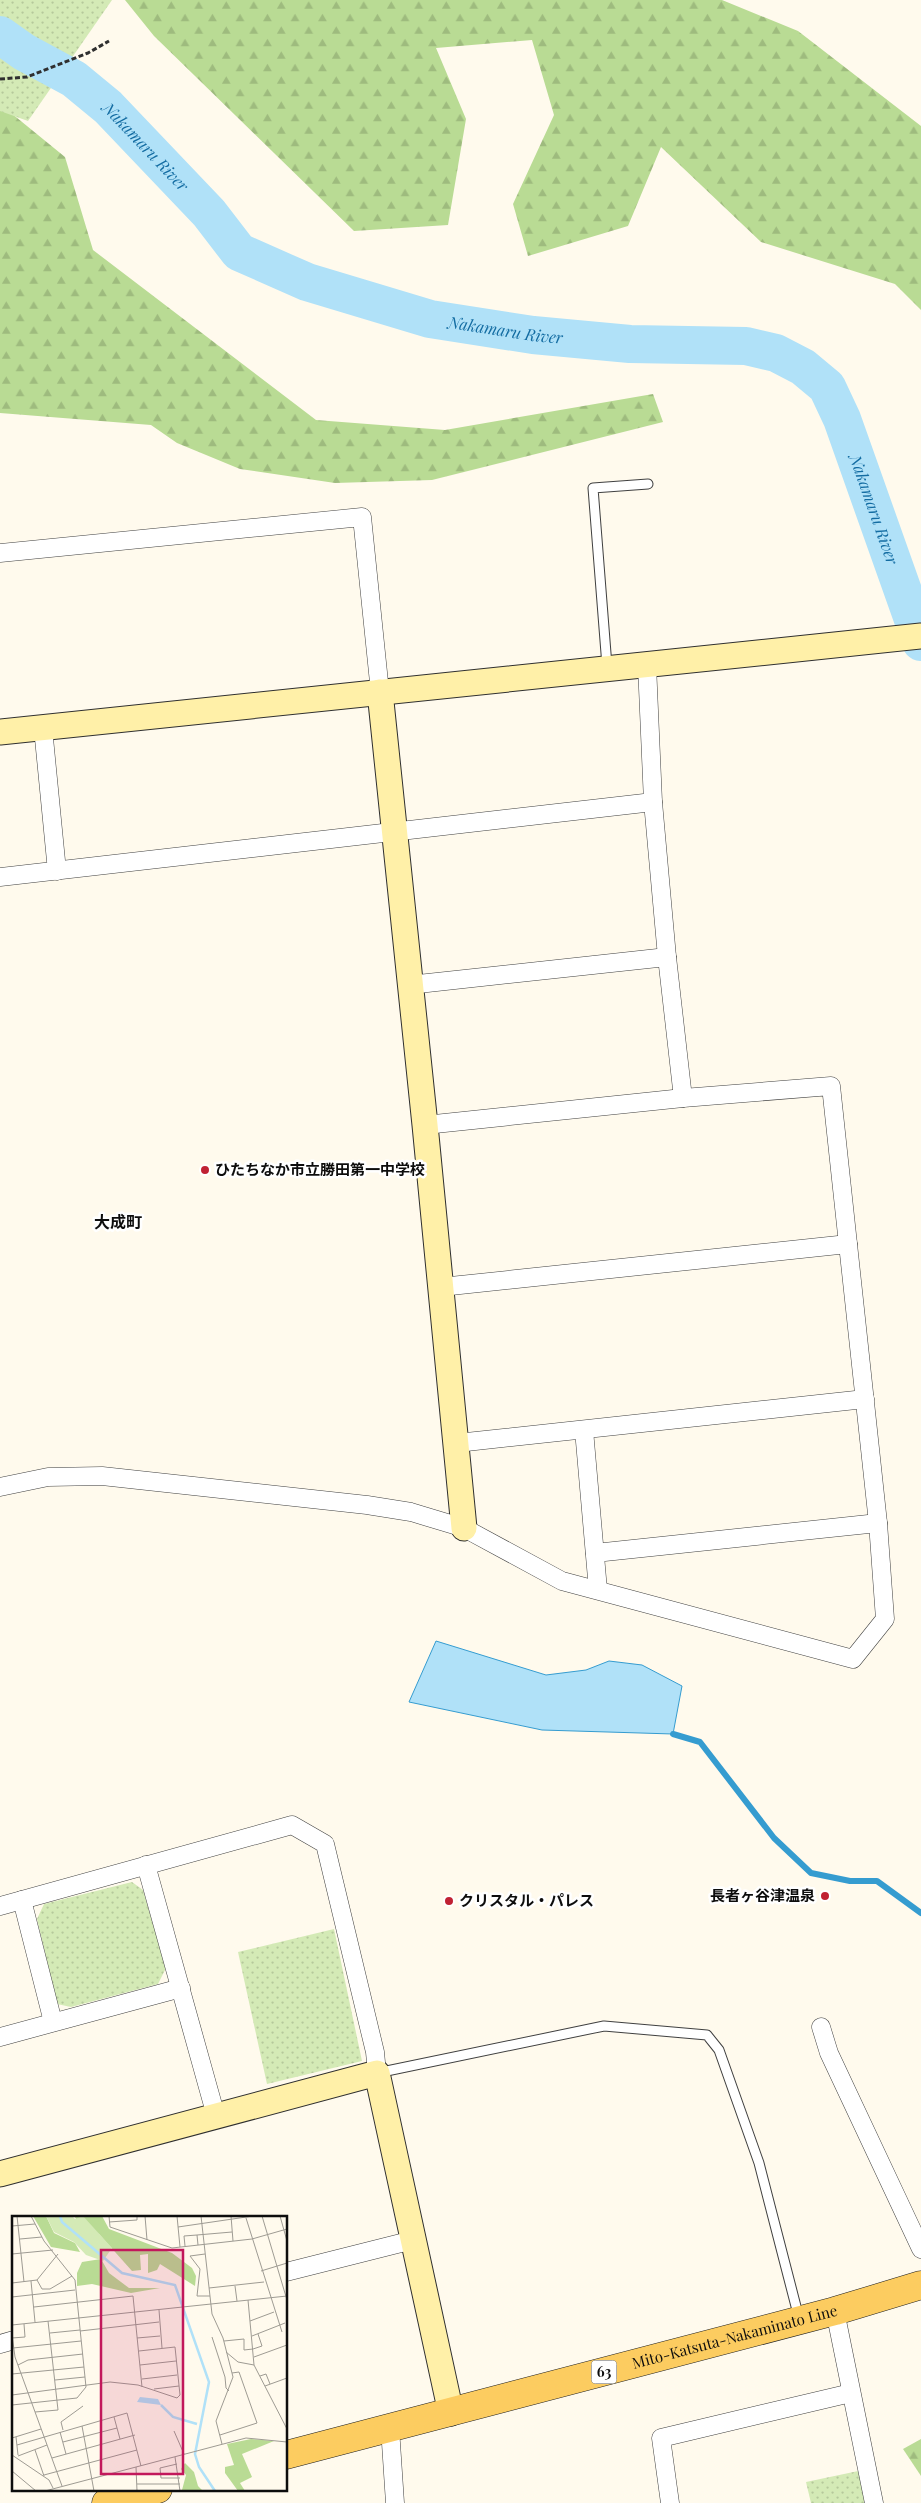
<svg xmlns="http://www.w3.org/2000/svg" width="921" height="2503" viewBox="0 0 921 2503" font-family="'Playfair Display','Noto Sans JP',serif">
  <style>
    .forest { fill: url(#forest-firs) }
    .park { fill: url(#park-dots) }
    .water { fill: #b0e1f8; stroke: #359cd0 }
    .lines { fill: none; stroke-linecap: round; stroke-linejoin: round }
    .stream { stroke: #359cd0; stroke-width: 6 }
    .river { stroke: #b0e1f8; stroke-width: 38 }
    .lane-casing { stroke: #404040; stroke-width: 11 }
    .street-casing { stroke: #404040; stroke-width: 19 }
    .secondary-casing { stroke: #2f2f2f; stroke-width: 27 }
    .primary-casing { stroke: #1e1e1e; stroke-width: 29 }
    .path { stroke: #2f2f2f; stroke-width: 3; stroke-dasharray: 5 2.5; stroke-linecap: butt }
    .lane { stroke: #fff; stroke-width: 9 }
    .street { stroke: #fff; stroke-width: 18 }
    .secondary { stroke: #fff0a8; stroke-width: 25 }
    .primary { stroke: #fccc60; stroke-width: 28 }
    .poi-dot { fill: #c02133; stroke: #fff; stroke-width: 2 }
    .labels { text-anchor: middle; stroke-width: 5; stroke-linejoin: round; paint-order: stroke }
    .shield { fill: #fff; stroke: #565656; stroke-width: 1 }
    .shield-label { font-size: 14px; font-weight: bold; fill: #0d0d0d }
    .poi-label { font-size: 15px; font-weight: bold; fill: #0d0d0d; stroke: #fff; text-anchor: start }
    .street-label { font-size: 15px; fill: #0d0d0d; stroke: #fff }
    .water-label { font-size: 16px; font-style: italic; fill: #136ca2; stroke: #fff }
    .neighbourhood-label { font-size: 16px; font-weight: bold; fill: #0d0d0d; stroke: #fff }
    .inset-river { fill: none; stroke: #b0e1f8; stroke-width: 2.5 }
    .inset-road { fill: none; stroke: #9e9b93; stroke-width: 1 }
    .view { fill: #c2185b; fill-opacity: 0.15; stroke: #c2185b; stroke-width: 2.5 }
    .inset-edge { fill: none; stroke: #0d0d0d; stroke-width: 2.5 }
  </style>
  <defs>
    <pattern id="forest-firs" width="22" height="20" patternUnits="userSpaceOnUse" patternTransform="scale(1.25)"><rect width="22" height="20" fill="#b9db94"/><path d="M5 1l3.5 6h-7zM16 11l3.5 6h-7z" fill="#9ebb7e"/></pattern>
    <pattern id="park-dots" width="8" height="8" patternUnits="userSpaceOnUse" patternTransform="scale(1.25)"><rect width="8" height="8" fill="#d4eab6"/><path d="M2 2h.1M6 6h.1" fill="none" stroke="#b5c89b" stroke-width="1.8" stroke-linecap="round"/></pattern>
  </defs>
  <rect width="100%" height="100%" fill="#fffaed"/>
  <g class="forest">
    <path d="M 125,0 L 722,0 L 798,31 L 921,126 L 921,310 L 895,284 L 761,242 L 661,147 L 628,226 L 528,256 L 513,204 L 554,115 L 532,40 L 436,48 L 466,119 L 448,225 L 354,231 L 154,36 Z"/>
    <path d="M 0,104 L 65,157 L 93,250 L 316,420 L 445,430 L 653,394 L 663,422 L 432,480 L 335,483 L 240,469 L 177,443 L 151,425 L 0,413 Z"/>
    <path d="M 921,2439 L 921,2476 L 903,2449 Z"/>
  </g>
  <g class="park">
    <path d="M 0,0 L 112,0 L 28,121 L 0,111 Z"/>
    <path d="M 132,1882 L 143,1890 L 166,1968 L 158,1984 L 71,2007 L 57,2004 L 37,1919 L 44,1904 Z"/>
    <path d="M 334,1929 L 362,2061 L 267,2084 L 238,1952 Z"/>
    <path d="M 863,2470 L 869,2503 L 811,2503 L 806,2482 Z"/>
  </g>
  <path class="water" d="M 436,1641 L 546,1675 L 586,1670 L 609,1661 L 642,1665 L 682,1686 L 673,1734 L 542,1730 L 409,1702 Z"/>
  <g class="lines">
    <path class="stream" d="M 673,1734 L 700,1742 L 774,1838 L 811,1873 L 850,1881 L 877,1881 L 921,1913"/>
    <path class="river" id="s1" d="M 0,35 L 24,52 L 74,79 L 108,107 L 209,213 L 239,252 L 307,282 L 430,319 L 533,335 L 630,344 L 746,346 L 776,353 L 803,367 L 827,387 L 842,419 L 921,642"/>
    <g class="lane-casing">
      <g id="lane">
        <path d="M 607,666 L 593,488 L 648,484"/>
        <path d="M 377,2073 L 604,2026 L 707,2035 L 719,2050 L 759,2163 L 799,2318"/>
      </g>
    </g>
    <g class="street-casing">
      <g id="street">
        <path d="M 0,553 L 362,517 L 380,692"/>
        <path d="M 647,665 L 653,802 L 667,957 L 683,1098"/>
        <path d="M 43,728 L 57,871"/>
        <path d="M 0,877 L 653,802"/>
        <path d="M 409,985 L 667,957"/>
        <path d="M 441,1287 L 848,1244"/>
        <path d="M 584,1430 L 598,1590"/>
        <path d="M 457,1443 L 865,1399"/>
        <path d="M 0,1487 L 48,1477 L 102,1476 L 367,1505 L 411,1512 L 464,1528 L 562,1581 L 853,1659 L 885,1619 L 878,1523 L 831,1086 L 683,1098 L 425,1125"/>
        <path d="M 595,1553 L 878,1523"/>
        <path d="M 146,1865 L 216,2116"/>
        <path d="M 22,1900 L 53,2022"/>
        <path d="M 0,1906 L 292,1825 L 325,1844 L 375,2052 L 377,2073"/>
        <path d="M 821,2027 L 829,2053 L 921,2249"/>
        <path d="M 0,2037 L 181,1988"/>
        <path d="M 286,2272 L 413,2240"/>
        <path d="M 835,2311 L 874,2503"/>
        <path d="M 0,2344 L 14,2340"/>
        <path d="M 390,2428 L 395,2503"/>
        <path d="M 670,2503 L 661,2438 L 851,2393"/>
      </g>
    </g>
    <g class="secondary-casing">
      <g id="secondary">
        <path d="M 380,692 L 425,1125 L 464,1528"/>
        <path d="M 0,732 L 921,636"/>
        <path d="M 0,2174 L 377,2073 L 451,2413"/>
      </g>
    </g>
    <g class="primary-casing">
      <g id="primary">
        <path id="s2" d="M 286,2455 L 835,2311 L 921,2285"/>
        <path d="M 106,2503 L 158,2489"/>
      </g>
    </g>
    <path class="path" d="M 0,79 L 27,77 L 88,53 L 109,41"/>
    <use href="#lane" class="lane"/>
    <use href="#street" class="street"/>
    <use href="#secondary" class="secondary"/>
    <use href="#primary" class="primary"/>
  </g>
  <g class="poi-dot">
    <circle cx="205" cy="1170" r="5"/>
    <circle cx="825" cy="1896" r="5"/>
    <circle cx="449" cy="1901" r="5"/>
  </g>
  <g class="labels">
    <rect class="shield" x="591.5" y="2360.5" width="25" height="23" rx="4"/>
    <g class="shield-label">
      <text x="604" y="2377">63</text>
    </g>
    <g class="poi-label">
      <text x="215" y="1175">ひたちなか市立勝田第一中学校</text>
      <text x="815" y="1901" text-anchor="end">長者ヶ谷津温泉</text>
      <text x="459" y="1906">クリスタル・パレス</text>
    </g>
    <g class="street-label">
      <text dy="5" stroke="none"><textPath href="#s2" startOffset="464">Mito-Katsuta-Nakaminato Line</textPath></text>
    </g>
    <g class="water-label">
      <text dy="6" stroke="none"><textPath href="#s1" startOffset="185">Nakamaru River</textPath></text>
      <text dy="6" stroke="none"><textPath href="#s1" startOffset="605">Nakamaru River</textPath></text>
      <text dy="6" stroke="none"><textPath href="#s1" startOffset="1070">Nakamaru River</textPath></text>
    </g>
    <g class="neighbourhood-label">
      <text x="118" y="1228">大成町</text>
    </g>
  </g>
  <g transform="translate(12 2216)">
    <rect width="275" height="275" fill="#fffaed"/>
    <path d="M 21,0 L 34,0 L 42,17 L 63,27 L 68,36 L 39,31 ZM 62,0 L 90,0 L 97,13 L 160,37 L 180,52 L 184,60 L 183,70 L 148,48 L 145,54 L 136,57 L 136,38 L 128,39 L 129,54 L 120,55 L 87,18 L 68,8 ZM 89,43 L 97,57 L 117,72 L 148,72 L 119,77 L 80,68 L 65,70 L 65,57 L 70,46 ZM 239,223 L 262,225 L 230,238 L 240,261 L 228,267 L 233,275 L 226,275 L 213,257 L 213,251 L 222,249 L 215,228 ZM 173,247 L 182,256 L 186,270 L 191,275 L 170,274 L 174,259 L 169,253 Z" fill="#b9db94"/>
    <path d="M 34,0 L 60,0 L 63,3 L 71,0 L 100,32 L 91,45 L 74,39 L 62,26 L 42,16 Z" fill="#d4eab6"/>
    <path d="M 128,181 L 146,183 L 149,189 L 125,186 Z" fill="#b0e1f8"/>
    <path class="inset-river" d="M 48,0 L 50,6 L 110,57 L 163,69 L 197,166 L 183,238 L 187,251 L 203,275M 149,189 L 161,201 L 185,208"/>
    <path class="inset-road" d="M 5,0 L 12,66M 97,0 L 98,11 L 160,32 L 240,23 L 275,13M 133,0 L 135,24M 165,0 L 168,31M 189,0 L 200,98 L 211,122 L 221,161 L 204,205 L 210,228M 219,0 L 221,25M 250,0 L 275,84M 268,0 L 275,25M 234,2 L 270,116M 97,6 L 125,4 L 125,0M 0,10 L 23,8M 166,11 L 241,0M 185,19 L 220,16M 8,23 L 30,21M 173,30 L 172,20 L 185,19 L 186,29M 0,38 L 41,34M 193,38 L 178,40 L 188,53 L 185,80 L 198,80M 249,55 L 275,47M 25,64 L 30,73 L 38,73 L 60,60M 19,65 L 23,106M 0,67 L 25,64 L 46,38M 223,70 L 225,85M 197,72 L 252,66M 0,81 L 63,74M 236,84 L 242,149 L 275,213M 22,91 L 121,80 L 130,171M 147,94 L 150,132M 238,105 L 262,96M 0,109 L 275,80M 68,115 L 147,106M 38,117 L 68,114M 0,119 L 3,141 L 50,270M 240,120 L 273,107M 200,121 L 213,161 L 214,172 L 217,175M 0,122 L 13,121 L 12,108M 125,122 L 148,120M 212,125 L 232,123 L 232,134 L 241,133 L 250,130 L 246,118M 1,132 L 69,125M 214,136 L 226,146 L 242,149M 242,141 L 275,129M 6,149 L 16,144 L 71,138M 128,149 L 164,145M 0,158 L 72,151M 248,160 L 254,158 L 258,168M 130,163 L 165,159M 43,164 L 73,161M 253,170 L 275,162M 142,173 L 167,170M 0,179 L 98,166 L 126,169 L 165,182 L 168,179 L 163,131 L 127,135M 0,189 L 65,182 L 74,171 L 63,64 L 32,25 L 19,0M 23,196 L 46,194 L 36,105M 102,201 L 108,223M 70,210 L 82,275M 51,214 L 49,206 L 71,190M 162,215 L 172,238M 48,216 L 54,238M 208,219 L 245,207 L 227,156 L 220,157M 4,221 L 6,239M 0,222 L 29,213M 51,226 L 105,212M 5,229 L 115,197 L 129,250M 23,234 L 32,260M 0,239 L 37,264 L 41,272M 6,240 L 35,229M 163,241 L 168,275M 40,242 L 123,219M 165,248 L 148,252 L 149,262 L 168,262M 124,251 L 125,275M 0,255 L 24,275M 32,259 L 125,234M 125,268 L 168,268M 33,275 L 234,222 L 275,226"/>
    <path class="view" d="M 89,34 L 171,34 L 171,258 L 89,258 Z"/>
    <rect width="275" height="275" class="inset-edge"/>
  </g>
</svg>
